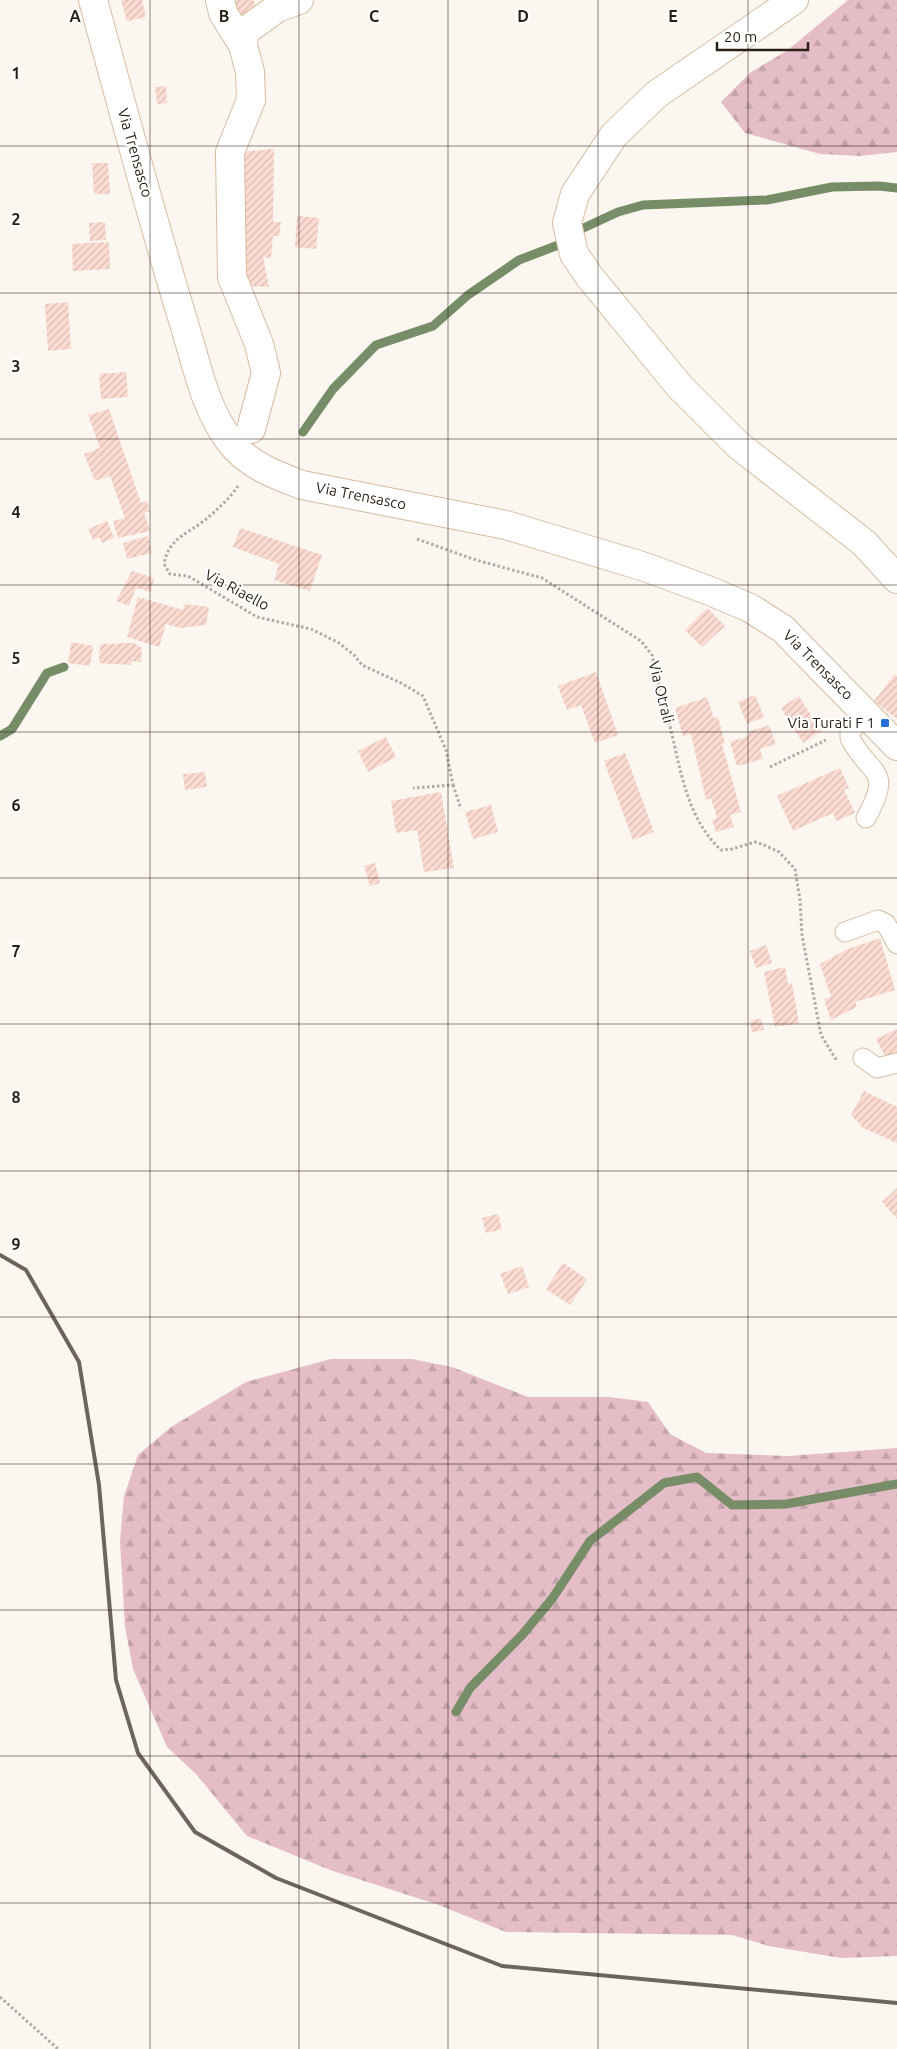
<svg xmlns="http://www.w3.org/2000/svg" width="897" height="2049" viewBox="0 0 897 2049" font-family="Ubuntu,sans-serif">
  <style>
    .forest { fill: url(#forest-firs) }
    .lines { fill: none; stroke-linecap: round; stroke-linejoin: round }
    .stream { stroke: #778d67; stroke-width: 9 }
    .building { fill: url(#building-hatch) }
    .lane-casing { stroke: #d7bca0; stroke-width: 21 }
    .street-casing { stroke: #d7bca0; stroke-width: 30 }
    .secondary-casing { stroke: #d7bca0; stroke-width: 30 }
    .path { stroke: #b1aaa3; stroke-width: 3; stroke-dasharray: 2.5 2.5; stroke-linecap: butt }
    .lane { stroke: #fff; stroke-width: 19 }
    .street { stroke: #fff; stroke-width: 28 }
    .secondary { stroke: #fff; stroke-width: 28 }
    .rail { stroke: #6d655c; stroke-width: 4 }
    .grid { fill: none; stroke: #291f14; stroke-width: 1; stroke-opacity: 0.55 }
    .poi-dot { fill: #286eda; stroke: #fff; stroke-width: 2 }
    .labels { text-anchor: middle; stroke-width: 4.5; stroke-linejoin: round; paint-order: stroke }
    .street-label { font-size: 15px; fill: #291f14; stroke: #fff }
    .poi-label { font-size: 15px; fill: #291f14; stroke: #fff; text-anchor: end }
    .grid-label { font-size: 16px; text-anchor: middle; font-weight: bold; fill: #291f14; stroke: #fff; stroke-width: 4.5; stroke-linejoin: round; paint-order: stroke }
  </style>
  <defs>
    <pattern id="forest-firs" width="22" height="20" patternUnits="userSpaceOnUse" patternTransform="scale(1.25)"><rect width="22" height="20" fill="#e5bdc7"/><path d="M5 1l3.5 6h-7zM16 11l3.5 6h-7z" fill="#c4a2aa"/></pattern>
    <pattern id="building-hatch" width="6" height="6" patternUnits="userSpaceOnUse" patternTransform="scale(1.25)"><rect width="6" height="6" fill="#fcdbd2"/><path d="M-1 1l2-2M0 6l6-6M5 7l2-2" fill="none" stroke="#d8bcb3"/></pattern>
  </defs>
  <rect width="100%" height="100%" fill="#fcf6f1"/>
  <g class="forest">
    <path d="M 848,0 L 897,0 L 897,152 L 860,156 L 820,154 L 745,133 L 721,102 L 751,72 L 788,50 Z"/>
    <path d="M 331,1359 L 412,1359 L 452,1367 L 528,1397 L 610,1397 L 648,1402 L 670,1434 L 706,1453 L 788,1456 L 897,1448 L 897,1956 L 841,1958 L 769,1946 L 732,1935 L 506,1932 L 436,1904 L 330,1870 L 247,1836 L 196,1774 L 167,1747 L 133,1669 L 125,1627 L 120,1541 L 124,1496 L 138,1455 L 171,1427 L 246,1382 Z"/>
  </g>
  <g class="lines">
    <g class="stream">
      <path d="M 303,432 L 333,389 L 376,345 L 433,326 L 468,295 L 519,260 L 561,244 L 577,231 L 618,212 L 643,205 L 767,200 L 832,187 L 879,186 L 897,188"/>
      <path d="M 0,736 L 12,729 L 47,673 L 64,667"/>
      <path d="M 456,1712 L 470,1688 L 522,1635 L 552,1599 L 590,1541 L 664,1483 L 697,1477 L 732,1505 L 786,1504 L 897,1484"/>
    </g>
  </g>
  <g class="building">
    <path d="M 121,0 L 142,0 L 146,17 L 127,21 Z"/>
    <path d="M 227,0 L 253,0 L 258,9 L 239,21 Z"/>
    <path d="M 166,86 L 167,103 L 157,104 L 155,87 Z"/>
    <path d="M 274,149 L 273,222 L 281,222 L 279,236 L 273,236 L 271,258 L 263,257 L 269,287 L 242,286 L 240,152 Z"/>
    <path d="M 92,163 L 108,163 L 110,194 L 94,194 Z"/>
    <path d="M 297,216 L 319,218 L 316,249 L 295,247 Z"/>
    <path d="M 105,222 L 106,240 L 90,241 L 89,223 Z"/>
    <path d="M 109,242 L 110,269 L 73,271 L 72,244 Z"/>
    <path d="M 68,302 L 71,349 L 48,351 L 45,304 Z"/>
    <path d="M 126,372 L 128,397 L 101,399 L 99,374 Z"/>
    <path d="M 109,409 L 141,503 L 147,501 L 150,511 L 144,513 L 150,531 L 118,538 L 113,521 L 125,518 L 110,476 L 95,481 L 84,454 L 100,448 L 88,415 Z"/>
    <path d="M 107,521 L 114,538 L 102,543 L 99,537 L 93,540 L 88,529 Z"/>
    <path d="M 240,528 L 322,555 L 310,591 L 274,580 L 279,564 L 233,547 Z"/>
    <path d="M 148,536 L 152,553 L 127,559 L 123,543 Z"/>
    <path d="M 132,571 L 154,578 L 151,592 L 136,588 L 129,606 L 116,601 Z"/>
    <path d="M 138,597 L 183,610 L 184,604 L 209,607 L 206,625 L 180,628 L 166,624 L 159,647 L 127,637 Z"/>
    <path d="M 707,608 L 725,626 L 702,647 L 685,630 Z"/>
    <path d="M 71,642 L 93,646 L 90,666 L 68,663 Z"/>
    <path d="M 134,643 L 142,648 L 141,662 L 131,661 L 131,665 L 99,663 L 100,644 Z"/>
    <path d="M 596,672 L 618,735 L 595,743 L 581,705 L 567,710 L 558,686 Z"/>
    <path d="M 895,674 L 897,676 L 897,719 L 874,701 Z"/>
    <path d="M 755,695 L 764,717 L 747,724 L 738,702 Z"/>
    <path d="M 799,696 L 821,731 L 803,743 L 781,708 Z"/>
    <path d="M 707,697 L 714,718 L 718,717 L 725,743 L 722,744 L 741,812 L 730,815 L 734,827 L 716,832 L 712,820 L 717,818 L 711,798 L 706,800 L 691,734 L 683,736 L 675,708 Z"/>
    <path d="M 769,725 L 776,744 L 760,749 L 763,759 L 737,766 L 730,742 L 749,736 L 748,732 Z"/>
    <path d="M 386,737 L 396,757 L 368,772 L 358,751 Z"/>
    <path d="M 625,753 L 654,832 L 633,840 L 604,761 Z"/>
    <path d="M 840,768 L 849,788 L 844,790 L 855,813 L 836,821 L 833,813 L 793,831 L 777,796 Z"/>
    <path d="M 205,772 L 207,787 L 185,790 L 183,774 Z"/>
    <path d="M 441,792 L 454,868 L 424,872 L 417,830 L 396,833 L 391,801 Z"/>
    <path d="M 491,805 L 498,832 L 473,839 L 465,812 Z"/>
    <path d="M 375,863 L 380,883 L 370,886 L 364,866 Z"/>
    <path d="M 880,938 L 895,990 L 855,1002 L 857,1007 L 831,1020 L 824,999 L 831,997 L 820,964 L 848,949 Z"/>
    <path d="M 766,945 L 772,963 L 756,968 L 750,951 Z"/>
    <path d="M 785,967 L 788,984 L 792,983 L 799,1023 L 775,1027 L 764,972 Z"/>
    <path d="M 761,1018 L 764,1030 L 752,1032 L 750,1021 Z"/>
    <path d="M 897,1029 L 897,1058 L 888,1062 L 876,1039 Z"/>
    <path d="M 864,1091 L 897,1107 L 897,1143 L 863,1128 L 851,1115 Z"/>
    <path d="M 897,1188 L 897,1219 L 882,1202 Z"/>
    <path d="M 498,1214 L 502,1229 L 486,1233 L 482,1218 Z"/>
    <path d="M 563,1263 L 587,1279 L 570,1305 L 546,1289 Z"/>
    <path d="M 522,1266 L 529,1287 L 508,1294 L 500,1274 Z"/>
  </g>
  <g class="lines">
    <g class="lane-casing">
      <g id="lane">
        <path d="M 866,818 C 894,767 870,777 850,738 L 850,731 L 866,715"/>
        <path d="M 845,932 L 878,920 L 886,924 L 897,944"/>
        <path d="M 863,1058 L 877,1068 L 897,1063"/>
      </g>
    </g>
    <g class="street-casing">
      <g id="street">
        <path d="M 220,0 L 223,13 L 243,45 L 250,72 L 251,100 L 230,152 L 232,277 L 259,344 L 266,373 L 251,429"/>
        <path d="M 243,45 L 244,32 L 277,8 L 299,0"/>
      </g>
    </g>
    <g class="secondary-casing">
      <g id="secondary">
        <path d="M 93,0 C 122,106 150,212 182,317 C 195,357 203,405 229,440 C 246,464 275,475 302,485 L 506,525 L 645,567 L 710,591 L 750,608 L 783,629 L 897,746"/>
        <path d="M 794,0 L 657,94 L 614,135 L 575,194 L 567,223 L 574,254 L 589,276 L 680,387 L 738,445 L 864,543 L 897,579"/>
      </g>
    </g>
    <g class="path">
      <path d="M 238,486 C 230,498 216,511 205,520 C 187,534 168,539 164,564 L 170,574 L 188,576 L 257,617 L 311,629 L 339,643 L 354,655 L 362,665 L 403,684 L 423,696 L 446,750 L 453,785 L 413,788"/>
      <path d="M 417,539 L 476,560 L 542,578 L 641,641 L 652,655 C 657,677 663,700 669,722 C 680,766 686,818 721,850 L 732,849 L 755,842 L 762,844 L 779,852 L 795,869 L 800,900 L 802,935 L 821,1035 L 837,1061"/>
      <path d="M 770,767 L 826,740"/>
      <path d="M 453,785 L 461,809"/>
      <path d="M 0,1997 L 58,2049"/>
    </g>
    <use href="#lane" class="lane"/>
    <use href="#street" class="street"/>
    <use href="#secondary" class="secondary"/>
    <path class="rail" d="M 0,1255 L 26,1270 L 79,1362 L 99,1485 L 116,1680 L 138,1753 L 195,1832 L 276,1878 L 502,1966 L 897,2003"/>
  </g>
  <path class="grid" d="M 150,0 L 150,2049M 299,0 L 299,2049M 448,0 L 448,2049M 598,0 L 598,2049M 748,0 L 748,2049M 0,146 L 897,146M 0,293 L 897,293M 0,439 L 897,439M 0,585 L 897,585M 0,732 L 897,732M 0,878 L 897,878M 0,1024 L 897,1024M 0,1171 L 897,1171M 0,1317 L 897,1317M 0,1464 L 897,1464M 0,1610 L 897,1610M 0,1756 L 897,1756M 0,1903 L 897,1903"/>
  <rect class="poi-dot" x="880" y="718" width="10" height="10" rx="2.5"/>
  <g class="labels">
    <g class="street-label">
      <text transform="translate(135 153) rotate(74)" y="5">Via Trensasco</text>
      <text transform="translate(361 496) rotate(11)" y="5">Via Trensasco</text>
      <text transform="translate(237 590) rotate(28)" y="5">Via Riaello</text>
      <text transform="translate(818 665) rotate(45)" y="5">Via Trensasco</text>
      <text transform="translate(661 692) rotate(76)" y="5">Via Otrali</text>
    </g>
    <g class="poi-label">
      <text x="875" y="728">Via Turati F 1</text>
    </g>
  </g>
  <g class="grid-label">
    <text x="75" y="22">A</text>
    <text x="224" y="22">B</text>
    <text x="374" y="22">C</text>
    <text x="523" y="22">D</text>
    <text x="673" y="22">E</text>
    <text x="16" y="79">1</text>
    <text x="16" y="225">2</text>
    <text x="16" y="372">3</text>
    <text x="16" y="518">4</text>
    <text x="16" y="664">5</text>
    <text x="16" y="811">6</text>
    <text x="16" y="957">7</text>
    <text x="16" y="1103">8</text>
    <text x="16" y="1250">9</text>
  </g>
  <path d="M717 42v8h91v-8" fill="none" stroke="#291f14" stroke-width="2.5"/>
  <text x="724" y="42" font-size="15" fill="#291f14" stroke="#ffffff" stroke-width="4" paint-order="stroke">20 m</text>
</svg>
